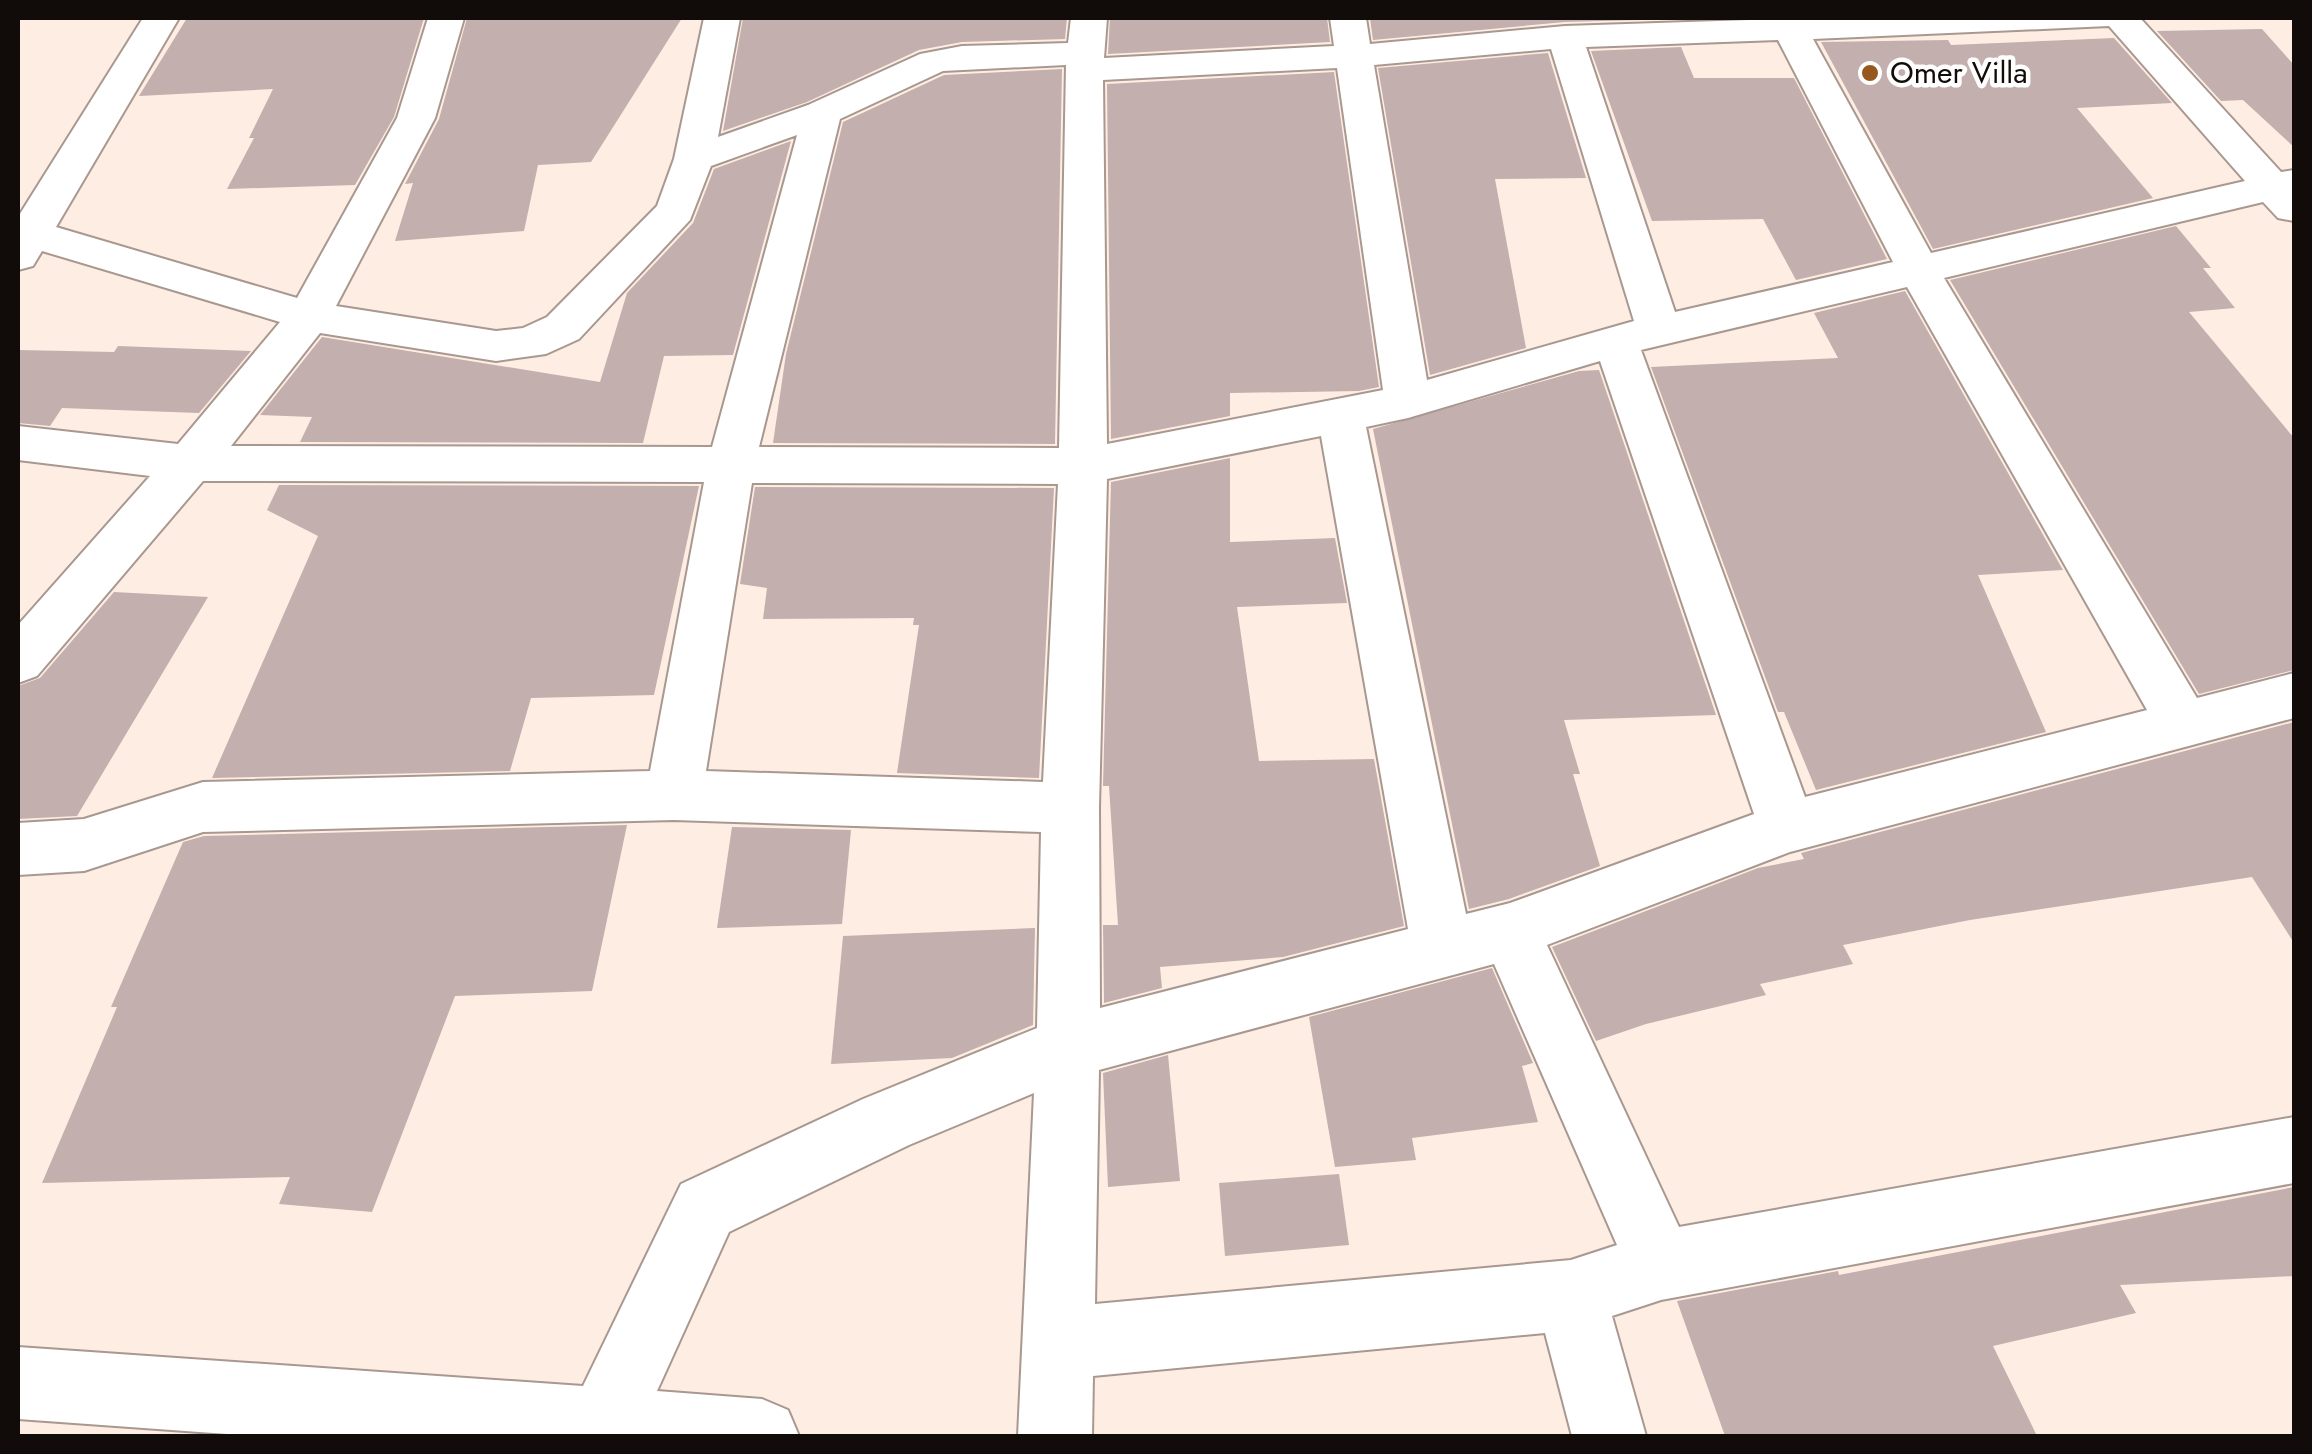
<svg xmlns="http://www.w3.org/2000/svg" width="2312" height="1454" viewBox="0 0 2312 1454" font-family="Jost,sans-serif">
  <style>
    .building { fill: #c2afae }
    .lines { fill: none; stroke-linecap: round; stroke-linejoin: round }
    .street-casing { stroke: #a8988f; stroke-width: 4 }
    .street { fill: #fff; fill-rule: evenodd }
    .poi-dot { fill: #96581d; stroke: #fefefe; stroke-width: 4 }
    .labels { text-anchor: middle; stroke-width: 9; stroke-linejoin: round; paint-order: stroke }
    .far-poi-label { font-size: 30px; fill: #110c09; stroke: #fefefe; text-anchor: start }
  </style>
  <rect width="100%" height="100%" fill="#feede3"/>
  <g class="building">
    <path d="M 187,18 L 424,18 L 394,117 L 355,185 L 227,189 L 254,138 L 249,138 L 273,89 L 139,96 Z"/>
    <path d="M 467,18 L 682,18 L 591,162 L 538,165 L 524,231 L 395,241 L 413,183 L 405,184 L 439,119 Z"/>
    <path d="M 743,18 L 1067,18 L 1065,39 L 962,42 L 919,50 L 807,102 L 723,131 Z"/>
    <path d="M 1110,18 L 1327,18 L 1330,42 L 1108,54 Z"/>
    <path d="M 1370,18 L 1638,18 L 1639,20 L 1565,22 L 1373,40 Z"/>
    <path d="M 2262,29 L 2294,65 L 2294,147 L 2243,100 L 2221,101 L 2157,31 Z"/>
    <path d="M 2114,38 L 2172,103 L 2077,108 L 2153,198 L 1933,249 L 1821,42 L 1948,40 L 1951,45 Z"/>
    <path d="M 1681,47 L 1694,78 L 1794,78 L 1887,259 L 1796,280 L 1763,219 L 1652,221 L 1591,51 Z"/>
    <path d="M 1548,53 L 1586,178 L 1495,179 L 1526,348 L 1430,375 L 1378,68 Z"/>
    <path d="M 1062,69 L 1055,444 L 773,443 L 786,354 L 843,122 L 944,75 Z"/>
    <path d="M 1334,72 L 1379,387 L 1359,391 L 1230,393 L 1230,416 L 1111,439 L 1107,84 Z"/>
    <path d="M 791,141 L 733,355 L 664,356 L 643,443 L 300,442 L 312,417 L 260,415 L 322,337 L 600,382 L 627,293 L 693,223 L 714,169 Z"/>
    <path d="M 2176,226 L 2211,268 L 2203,268 L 2235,308 L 2189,312 L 2294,438 L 2294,670 L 2199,694 L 1950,280 Z"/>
    <path d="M 1905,291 L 2063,570 L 1978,575 L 2046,732 L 1816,790 L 1784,712 L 1778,712 L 1651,367 L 1838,358 L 1814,313 Z"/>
    <path d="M 118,346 L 251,351 L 199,413 L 62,408 L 50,426 L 18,423 L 18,350 L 114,352 Z"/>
    <path d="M 1599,370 L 1716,715 L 1564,720 L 1580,774 L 1573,774 L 1600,866 L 1509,899 L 1469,909 L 1373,429 L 1579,371 Z"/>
    <path d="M 1230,458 L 1230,542 L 1335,538 L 1347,603 L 1237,607 L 1259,761 L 1374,759 L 1404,926 L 1283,957 L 1160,967 L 1162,988 L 1104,1003 L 1103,925 L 1118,925 L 1109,786 L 1103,786 L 1111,482 Z"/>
    <path d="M 279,485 L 699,486 L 654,695 L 531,698 L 510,771 L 212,778 L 318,536 L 267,510 Z"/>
    <path d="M 755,487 L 1054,488 L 1039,778 L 897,773 L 919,625 L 913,625 L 914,618 L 763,619 L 767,588 L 740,584 Z"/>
    <path d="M 114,592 L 208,597 L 77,816 L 18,819 L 18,686 L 40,678 Z"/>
    <path d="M 2294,722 L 2294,943 L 2252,877 L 1970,920 L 1843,945 L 1853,964 L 1760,984 L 1766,995 L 1646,1024 L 1596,1041 L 1552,947 L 1758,868 L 1804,859 L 1801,853 Z"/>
    <path d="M 627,825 L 592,991 L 455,996 L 372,1212 L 279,1204 L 290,1177 L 42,1183 L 117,1007 L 111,1007 L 183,842 L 204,836 Z"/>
    <path d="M 732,827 L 851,830 L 842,924 L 717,928 Z"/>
    <path d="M 1035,928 L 1033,1025 L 952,1058 L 831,1064 L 843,936 Z"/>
    <path d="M 1492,968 L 1533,1063 L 1522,1066 L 1538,1122 L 1412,1138 L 1416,1160 L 1335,1167 L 1309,1017 Z"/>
    <path d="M 1168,1055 L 1180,1181 L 1108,1187 L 1103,1073 Z"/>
    <path d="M 1339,1174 L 1349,1245 L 1225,1256 L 1219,1183 Z"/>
    <path d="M 2294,1187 L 2294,1276 L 2120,1285 L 2136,1313 L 1993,1346 L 2037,1436 L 1725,1436 L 1677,1301 L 1838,1271 L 1839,1275 Z"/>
  </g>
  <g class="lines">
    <g class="street-casing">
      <path id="street" d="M 143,18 L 179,18 L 56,227 L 297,298 L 397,118 L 428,18 L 464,18 L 435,118 L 336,306 L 496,331 L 523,328 L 547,317 L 657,206 L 674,159 L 704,18 L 740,18 L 718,137 L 808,105 L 920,54 L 962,46 L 1068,43 L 1071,18 L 1107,18 L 1104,58 L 1334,46 L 1330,18 L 1366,18 L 1370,44 L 1565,26 L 1810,18 L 2140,18 L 2281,172 L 2294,170 L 2294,221 L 2278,218 L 2263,202 L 1944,278 L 2197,698 L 2294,673 L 2294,718 L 1790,852 L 1547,945 L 1679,1227 L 2294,1117 L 2294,1183 L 1661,1300 L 1612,1316 L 1646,1436 L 1572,1436 L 1545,1333 L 1093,1376 L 1092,1436 L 1018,1436 L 1034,1093 L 909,1145 L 729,1232 L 657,1391 L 762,1399 L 788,1410 L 799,1436 L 255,1436 L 18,1419 L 18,1347 L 583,1386 L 681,1184 L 863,1099 L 1037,1028 L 1041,832 L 674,820 L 203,832 L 84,871 L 18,875 L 18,823 L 84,819 L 203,782 L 650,771 L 704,482 L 203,481 L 37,676 L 18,683 L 18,625 L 150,476 L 18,460 L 18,426 L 178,444 L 280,322 L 42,251 L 33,266 L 18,270 L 18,217 ZM 2109,26 L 2245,181 L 1931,253 L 1813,39 ZM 1778,40 L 1893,262 L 1675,312 L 1586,47 ZM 1551,49 L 1634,321 L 1427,380 L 1374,65 ZM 1066,65 L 1059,448 L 759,447 L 840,119 L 943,71 ZM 1337,68 L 1383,390 L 1107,444 L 1103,80 ZM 797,135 L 712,447 L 231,446 L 320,333 L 496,361 L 546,354 L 579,339 L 690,220 L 711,166 ZM 1907,287 L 2147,710 L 1805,797 L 1641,350 ZM 1600,361 L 1754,814 L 1510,903 L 1466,914 L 1366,427 L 1408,418 ZM 1321,436 L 1408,929 L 1100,1008 L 1099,808 L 1107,479 ZM 752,483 L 1058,484 L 1043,782 L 706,771 ZM 1494,964 L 1617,1245 L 1571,1260 L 1095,1304 L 1099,1070 Z"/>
    </g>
    <use href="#street" class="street"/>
  </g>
  <circle class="poi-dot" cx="1870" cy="73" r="10"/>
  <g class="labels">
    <g class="far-poi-label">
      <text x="1890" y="83">Omer Villa</text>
    </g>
  </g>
  <rect width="2312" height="1454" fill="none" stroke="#110c09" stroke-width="40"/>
</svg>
